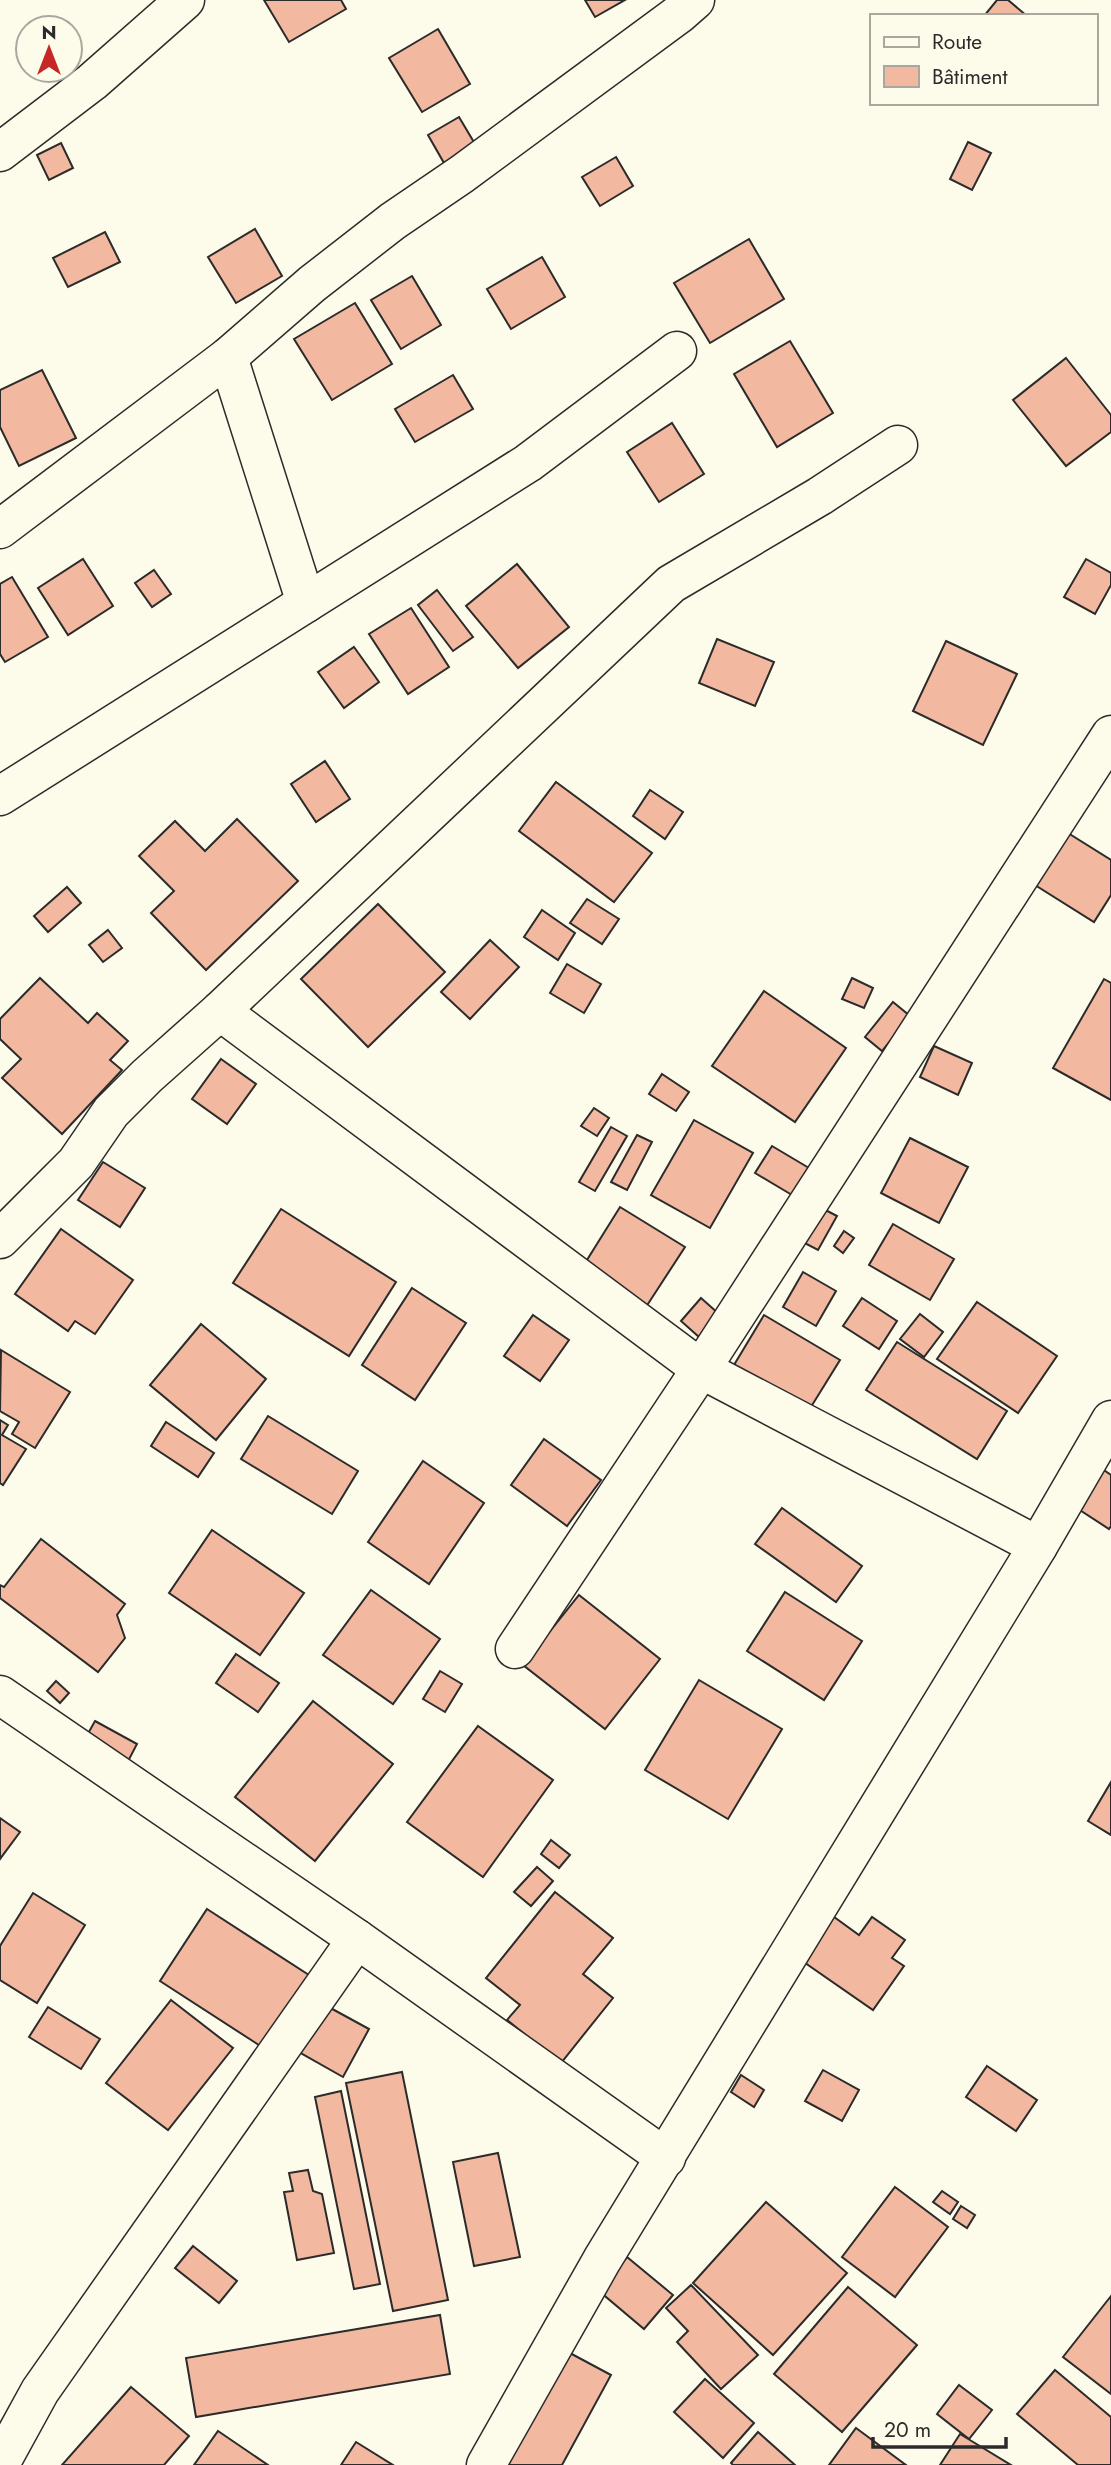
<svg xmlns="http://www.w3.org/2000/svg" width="1111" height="2465" viewBox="0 0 1111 2465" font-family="Jost,sans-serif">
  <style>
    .building { fill: #f2b8a0; stroke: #2b2b2b; stroke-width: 2 }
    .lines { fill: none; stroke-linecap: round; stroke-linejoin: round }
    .street-casing { stroke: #2b2b2b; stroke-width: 41 }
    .street { stroke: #fdfbea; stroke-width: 38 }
  </style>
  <rect width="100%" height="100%" fill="#fdfbea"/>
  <g class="building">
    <path d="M 264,0 L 341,0 L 346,9 L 289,42 Z"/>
    <path d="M 585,0 L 625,0 L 595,17 Z"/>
    <path d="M 997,0 L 1008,0 L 1027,16 L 984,16 Z"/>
    <path d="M 438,29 L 470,84 L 422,112 L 389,58 Z"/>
    <path d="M 459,117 L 475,144 L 444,163 L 428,135 Z"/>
    <path d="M 968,142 L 991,153 L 972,190 L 950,179 Z"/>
    <path d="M 61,143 L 73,168 L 49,180 L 37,155 Z"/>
    <path d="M 616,157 L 633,186 L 600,206 L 582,177 Z"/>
    <path d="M 255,229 L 282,276 L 236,303 L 208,257 Z"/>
    <path d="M 105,232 L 120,262 L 68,287 L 53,258 Z"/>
    <path d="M 749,239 L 784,299 L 710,343 L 674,283 Z"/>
    <path d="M 542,257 L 565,297 L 511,329 L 487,289 Z"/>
    <path d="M 412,276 L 441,325 L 401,349 L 371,300 Z"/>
    <path d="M 355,303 L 392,364 L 332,400 L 294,339 Z"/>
    <path d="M 790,341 L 833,413 L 777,447 L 734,374 Z"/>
    <path d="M 1066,358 L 1111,415 L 1111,432 L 1066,466 L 1013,400 Z"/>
    <path d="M 42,370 L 76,438 L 19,466 L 0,427 L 0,390 Z"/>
    <path d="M 453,375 L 473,409 L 415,442 L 395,409 Z"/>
    <path d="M 672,423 L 704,474 L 659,502 L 627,452 Z"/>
    <path d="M 83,559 L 113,606 L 68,635 L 38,588 Z"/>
    <path d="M 1086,559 L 1111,573 L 1111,585 L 1095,614 L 1064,597 Z"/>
    <path d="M 517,564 L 569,627 L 518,668 L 466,606 Z"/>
    <path d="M 154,570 L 171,594 L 152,607 L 135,583 Z"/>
    <path d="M 12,577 L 48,637 L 5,662 L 0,654 L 0,584 Z"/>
    <path d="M 437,590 L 473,637 L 453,651 L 418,605 Z"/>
    <path d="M 411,608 L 449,667 L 408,694 L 369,634 Z"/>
    <path d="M 717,639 L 774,662 L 755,706 L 699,683 Z"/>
    <path d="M 946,641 L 1017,674 L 983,745 L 913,711 Z"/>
    <path d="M 354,647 L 379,682 L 344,708 L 318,672 Z"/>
    <path d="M 325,761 L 350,799 L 316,822 L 291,784 Z"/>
    <path d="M 556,782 L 652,853 L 614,902 L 519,831 Z"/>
    <path d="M 650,790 L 683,812 L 665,839 L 633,816 Z"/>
    <path d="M 237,819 L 298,881 L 206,970 L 151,913 L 174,891 L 139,856 L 175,821 L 205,851 Z"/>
    <path d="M 1060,828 L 1111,860 L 1111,895 L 1094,922 L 1027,880 Z"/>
    <path d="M 67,887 L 81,903 L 48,932 L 34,916 Z"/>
    <path d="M 587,899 L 619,919 L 602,944 L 570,923 Z"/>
    <path d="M 378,904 L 445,972 L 368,1047 L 301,979 Z"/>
    <path d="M 542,910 L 575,933 L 558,960 L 524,937 Z"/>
    <path d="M 108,930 L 122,948 L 103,962 L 89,945 Z"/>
    <path d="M 490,940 L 519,967 L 470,1019 L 441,992 Z"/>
    <path d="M 567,964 L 601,984 L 584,1013 L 550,993 Z"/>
    <path d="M 40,978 L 88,1023 L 97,1013 L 128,1041 L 110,1060 L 122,1070 L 62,1134 L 2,1078 L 21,1059 L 0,1039 L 0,1019 Z"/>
    <path d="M 852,978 L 873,988 L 864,1008 L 842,999 Z"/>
    <path d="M 1104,979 L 1111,983 L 1111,1100 L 1053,1068 Z"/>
    <path d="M 764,991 L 846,1048 L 795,1122 L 712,1066 Z"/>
    <path d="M 893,1002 L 910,1016 L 882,1051 L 865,1037 Z"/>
    <path d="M 934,1046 L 972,1063 L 958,1095 L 920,1077 Z"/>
    <path d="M 221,1059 L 256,1084 L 227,1124 L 192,1099 Z"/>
    <path d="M 662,1074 L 689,1092 L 676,1111 L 649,1094 Z"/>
    <path d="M 594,1108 L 609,1118 L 597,1136 L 581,1126 Z"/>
    <path d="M 694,1120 L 753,1153 L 710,1228 L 651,1195 Z"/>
    <path d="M 611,1127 L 627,1136 L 595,1191 L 579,1182 Z"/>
    <path d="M 637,1135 L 652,1142 L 627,1190 L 611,1182 Z"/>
    <path d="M 910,1138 L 968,1167 L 939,1223 L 881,1193 Z"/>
    <path d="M 772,1146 L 809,1168 L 792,1195 L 755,1173 Z"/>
    <path d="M 103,1162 L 145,1188 L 120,1227 L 78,1200 Z"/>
    <path d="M 812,1203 L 837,1216 L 818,1250 L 793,1237 Z"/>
    <path d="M 620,1207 L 685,1247 L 646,1307 L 582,1268 Z"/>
    <path d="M 281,1209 L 396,1282 L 349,1356 L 233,1283 Z"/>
    <path d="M 893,1224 L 954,1259 L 930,1300 L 869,1265 Z"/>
    <path d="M 61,1229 L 133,1280 L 95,1334 L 75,1321 L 68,1331 L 15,1294 Z"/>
    <path d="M 844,1231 L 854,1238 L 843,1253 L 834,1246 Z"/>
    <path d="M 803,1272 L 836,1291 L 816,1326 L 783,1307 Z"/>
    <path d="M 412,1288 L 466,1323 L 415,1400 L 362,1365 Z"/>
    <path d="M 701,1298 L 719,1314 L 699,1337 L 681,1321 Z"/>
    <path d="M 862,1298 L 897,1321 L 879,1349 L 843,1326 Z"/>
    <path d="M 977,1302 L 1057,1356 L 1018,1413 L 937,1359 Z"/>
    <path d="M 920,1314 L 943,1332 L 924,1357 L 900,1339 Z"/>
    <path d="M 533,1315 L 569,1340 L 540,1381 L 504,1356 Z"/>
    <path d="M 764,1315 L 840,1360 L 806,1415 L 731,1370 Z"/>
    <path d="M 201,1324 L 266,1379 L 216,1440 L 150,1385 Z"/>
    <path d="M 897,1342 L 1007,1411 L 977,1459 L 866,1390 Z"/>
    <path d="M 1,1350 L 70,1392 L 35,1448 L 12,1434 L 19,1422 L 0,1411 Z"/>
    <path d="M 268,1416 L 358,1471 L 332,1514 L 241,1459 Z"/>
    <path d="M 0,1420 L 8,1425 L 2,1435 L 26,1449 L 3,1485 L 0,1483 Z"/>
    <path d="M 166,1422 L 214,1453 L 198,1477 L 151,1446 Z"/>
    <path d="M 544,1439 L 601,1480 L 567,1526 L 511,1485 Z"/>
    <path d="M 423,1461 L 484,1503 L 429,1584 L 368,1542 Z"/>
    <path d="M 1098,1466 L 1111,1475 L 1111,1526 L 1109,1529 L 1072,1505 Z"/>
    <path d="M 782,1508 L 862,1566 L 836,1602 L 755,1544 Z"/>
    <path d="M 212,1530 L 304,1593 L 260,1655 L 169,1593 Z"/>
    <path d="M 41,1539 L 125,1604 L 117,1615 L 125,1638 L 98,1672 L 0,1598 L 0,1585 L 4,1587 Z"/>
    <path d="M 371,1590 L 440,1639 L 393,1704 L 323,1655 Z"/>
    <path d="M 785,1592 L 862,1641 L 824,1700 L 747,1651 Z"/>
    <path d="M 579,1595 L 660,1659 L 605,1729 L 523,1665 Z"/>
    <path d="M 236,1654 L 279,1683 L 258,1712 L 216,1683 Z"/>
    <path d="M 440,1671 L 462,1684 L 445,1712 L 423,1699 Z"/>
    <path d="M 699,1680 L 782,1729 L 728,1819 L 645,1770 Z"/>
    <path d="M 56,1681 L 69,1693 L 60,1703 L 47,1691 Z"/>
    <path d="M 313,1701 L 393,1764 L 315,1861 L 235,1797 Z"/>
    <path d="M 95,1721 L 137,1744 L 124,1769 L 81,1746 Z"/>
    <path d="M 478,1726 L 553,1780 L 483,1877 L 407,1822 Z"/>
    <path d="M 1111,1782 L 1111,1835 L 1088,1821 Z"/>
    <path d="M 0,1818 L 20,1832 L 0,1859 Z"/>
    <path d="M 551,1840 L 570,1855 L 559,1868 L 541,1854 Z"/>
    <path d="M 537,1867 L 553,1881 L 531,1906 L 514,1892 Z"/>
    <path d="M 555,1892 L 613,1938 L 583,1974 L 613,1998 L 561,2063 L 507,2020 L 520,2005 L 486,1978 Z"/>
    <path d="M 33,1893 L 85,1925 L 37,2003 L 0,1980 L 0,1946 Z"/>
    <path d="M 207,1909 L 312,1977 L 265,2049 L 160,1981 Z"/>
    <path d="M 830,1914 L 859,1935 L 872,1917 L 905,1940 L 892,1958 L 904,1966 L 873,2010 L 798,1958 Z"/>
    <path d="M 171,2000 L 233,2048 L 168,2130 L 106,2083 Z"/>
    <path d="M 325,2005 L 369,2029 L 343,2077 L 299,2052 Z"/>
    <path d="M 48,2007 L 100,2039 L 81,2069 L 29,2037 Z"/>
    <path d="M 987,2066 L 1037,2100 L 1016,2131 L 966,2097 Z"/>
    <path d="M 823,2070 L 859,2090 L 842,2121 L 805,2101 Z"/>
    <path d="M 402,2072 L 448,2300 L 393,2311 L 346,2083 Z"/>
    <path d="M 741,2075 L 764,2090 L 754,2107 L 731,2092 Z"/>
    <path d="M 341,2091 L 380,2284 L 354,2289 L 315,2097 Z"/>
    <path d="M 498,2153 L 520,2257 L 474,2266 L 453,2162 Z"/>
    <path d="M 308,2170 L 313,2191 L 322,2194 L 334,2253 L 297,2260 L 284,2192 L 293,2191 L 289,2173 Z"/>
    <path d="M 895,2187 L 948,2227 L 895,2297 L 842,2257 Z"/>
    <path d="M 942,2191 L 958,2202 L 950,2214 L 933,2202 Z"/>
    <path d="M 766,2202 L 847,2273 L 773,2355 L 693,2283 Z"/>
    <path d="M 961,2206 L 975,2215 L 967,2228 L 953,2219 Z"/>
    <path d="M 193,2246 L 237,2281 L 219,2303 L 175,2268 Z"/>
    <path d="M 627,2257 L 673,2295 L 644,2329 L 599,2291 Z"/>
    <path d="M 691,2285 L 758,2355 L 721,2389 L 677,2342 L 688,2331 L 666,2308 Z"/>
    <path d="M 848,2287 L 917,2345 L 842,2432 L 774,2374 Z"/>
    <path d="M 1111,2296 L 1111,2394 L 1063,2357 Z"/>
    <path d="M 440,2315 L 450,2374 L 196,2417 L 186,2358 Z"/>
    <path d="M 568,2352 L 611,2375 L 562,2465 L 507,2465 Z"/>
    <path d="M 1055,2370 L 1111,2417 L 1111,2465 L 1078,2465 L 1017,2414 Z"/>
    <path d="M 705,2379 L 754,2423 L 723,2458 L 674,2412 Z"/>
    <path d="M 959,2385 L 992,2410 L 969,2439 L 937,2414 Z"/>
    <path d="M 131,2387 L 189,2436 L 164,2465 L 62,2465 Z"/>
    <path d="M 856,2428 L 906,2465 L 829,2465 Z"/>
    <path d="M 218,2431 L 268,2465 L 194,2465 Z"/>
    <path d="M 758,2432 L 795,2465 L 733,2465 L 731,2463 Z"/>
    <path d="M 960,2434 L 1011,2465 L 940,2465 Z"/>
    <path d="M 356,2442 L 393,2465 L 341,2465 Z"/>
  </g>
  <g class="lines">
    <g class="street-casing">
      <g id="street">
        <path d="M 0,152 L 92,82 L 185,0"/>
        <path d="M 228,357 L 306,603"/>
        <path d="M 0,529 L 228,357 L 312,284 L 393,221 L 462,174 L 679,14 L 695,0"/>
        <path d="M 0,796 L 528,463 L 677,351"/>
        <path d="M 220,1011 L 701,1369 L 1038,1546"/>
        <path d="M 0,1239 L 76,1163 L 111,1112 L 147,1076 L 220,1011 L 671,584 L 820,496 L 898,445"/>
        <path d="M 515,1649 L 701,1369 L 1111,735"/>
        <path d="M 0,1695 L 357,1939 L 666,2158"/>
        <path d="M 0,2464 L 40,2391 L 357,1939"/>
        <path d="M 486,2465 L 602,2260 L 1038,1546 L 1111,1420"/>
      </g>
    </g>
    <use href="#street" class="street"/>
  </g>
  <rect x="870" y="14" width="228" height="91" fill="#fdfbea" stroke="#a9a89e" stroke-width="2"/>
  <rect x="884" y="37" width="35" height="10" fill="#fdfbea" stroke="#a9a89e" stroke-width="2"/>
  <text x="932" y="49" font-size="21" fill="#2b2b2b">Route</text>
  <rect x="884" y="66" width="35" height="21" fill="#f2b8a0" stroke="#a9a89e" stroke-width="2"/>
  <text x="932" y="84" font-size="21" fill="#2b2b2b">Bâtiment</text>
  <g transform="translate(49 49)"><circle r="33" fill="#fdfbea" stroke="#a9a89e" stroke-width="2"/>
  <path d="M0-5L12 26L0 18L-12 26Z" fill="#c62828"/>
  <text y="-10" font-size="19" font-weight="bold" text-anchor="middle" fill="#2b2b2b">N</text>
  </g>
  <path d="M873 2437v10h133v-10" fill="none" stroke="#2b2b2b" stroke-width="3.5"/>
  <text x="884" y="2437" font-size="21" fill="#2b2b2b" stroke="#fdfbea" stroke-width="5" paint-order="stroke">20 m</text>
</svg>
